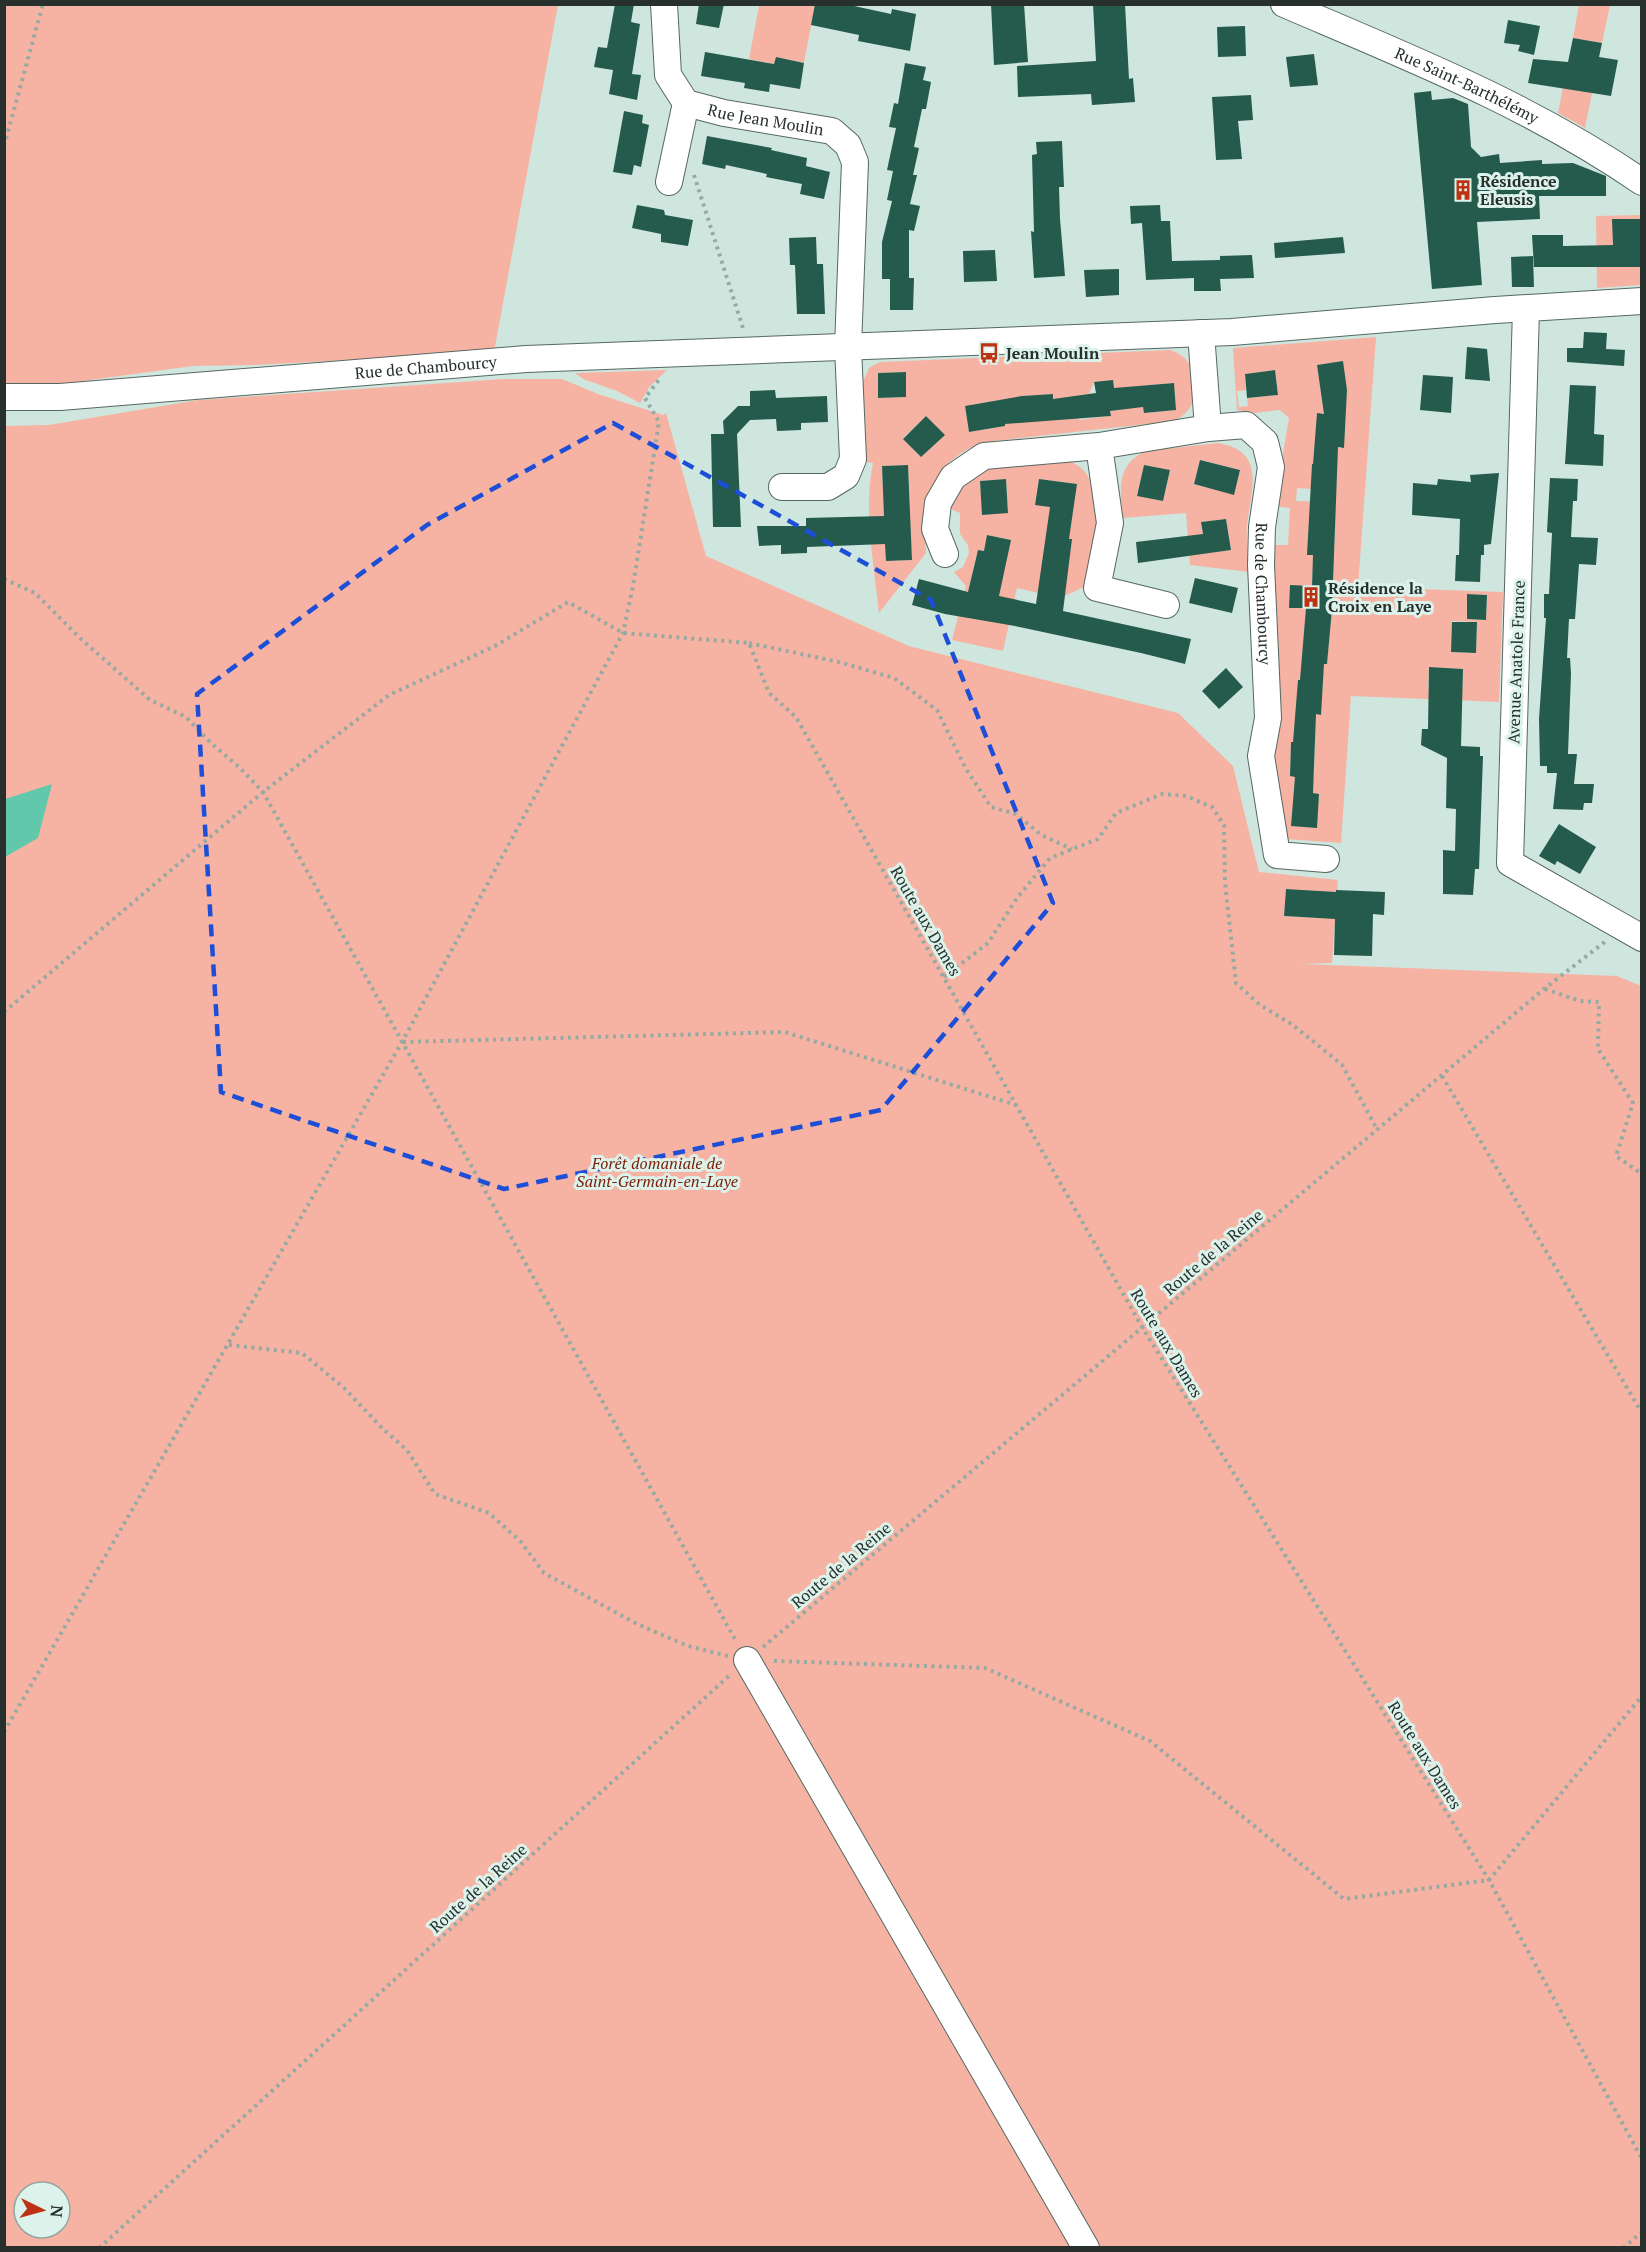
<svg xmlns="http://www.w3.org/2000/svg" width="1646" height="2252" viewBox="0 0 1646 2252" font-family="'PT Serif',serif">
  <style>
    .green { fill: #f6b3a3; fill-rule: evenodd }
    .water { fill: #61c8ac }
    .building { fill: #255b4d }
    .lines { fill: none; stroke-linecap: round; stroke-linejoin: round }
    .minor-casing { stroke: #556862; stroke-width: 28 }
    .path { stroke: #96a9a2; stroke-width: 4; stroke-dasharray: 3 4.5; stroke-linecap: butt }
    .minor { stroke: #fff; stroke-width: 26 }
    .marked { fill: none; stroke: #1d4ed8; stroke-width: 4.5; stroke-dasharray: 12 8; stroke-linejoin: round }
    .labels { text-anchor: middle; stroke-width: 6; stroke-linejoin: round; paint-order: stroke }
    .street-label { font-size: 16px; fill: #27302d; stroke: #dcf3eb }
    .poi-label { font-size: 16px; font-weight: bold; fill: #27302d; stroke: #dcf3eb; text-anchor: start }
    .park-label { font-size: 16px; font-style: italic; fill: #7c1b05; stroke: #dcf3eb }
  </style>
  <rect width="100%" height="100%" fill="#cfe6de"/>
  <g class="green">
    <path d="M 761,4 L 815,5 L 804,63 L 776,57 L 774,64 L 749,59 L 759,6 Z"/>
    <path d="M 4,5 L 558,5 L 494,352 L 256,365 L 193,366 L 68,383 L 5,385 Z"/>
    <path d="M 1579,5 L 1610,5 L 1602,43 L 1573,38 Z"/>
    <path d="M 1568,62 L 1580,64 L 1598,63 L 1585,128 L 1558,113 Z"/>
    <path d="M 1641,215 L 1641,219 L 1633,219 L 1634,241 L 1613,241 L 1613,263 L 1622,267 L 1641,267 L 1641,285 L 1597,288 L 1596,216 Z"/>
    <path d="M 1376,337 L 1358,587 L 1503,592 L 1499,702 L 1351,696 L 1341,843 L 1285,839 L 1273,762 L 1281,724 L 1271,545 L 1288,545 L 1290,508 L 1274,506 L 1289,418 L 1280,410 L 1253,413 L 1237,410 L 1233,348 ZM 1343,362 L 1347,393 L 1322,397 L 1317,365 ZM 1275,370 L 1278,395 L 1247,398 L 1248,406 L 1239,407 L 1237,391 L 1246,390 L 1245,374 ZM 1345,415 L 1343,448 L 1315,446 ZM 1312,464 L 1337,465 L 1335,502 L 1296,501 L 1297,488 L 1311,489 ZM 1335,523 L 1334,555 L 1308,555 ZM 1312,573 L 1333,574 L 1332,609 L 1289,607 L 1312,586 ZM 1467,594 L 1487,595 L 1486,620 L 1467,619 ZM 1452,621 L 1477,622 L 1476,653 L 1451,652 ZM 1329,627 L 1327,664 L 1302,663 ZM 1429,667 L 1463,669 L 1462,691 L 1428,690 ZM 1323,682 L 1320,714 L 1296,713 ZM 1291,742 L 1315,744 L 1314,777 L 1290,776 ZM 1294,792 L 1319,794 L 1316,828 Z"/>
    <path d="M 1170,350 C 1203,359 1205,408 1174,421 L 994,441 L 970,448 L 960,454 L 948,463 L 937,477 L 926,502 L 924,519 L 926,553 L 879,613 C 874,563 863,512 873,463 L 866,462 L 863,382 L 869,368 L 880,362 ZM 906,372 L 906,397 L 878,398 L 878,373 ZM 1094,382 L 1119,410 L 1110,411 L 1110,416 L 1079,420 L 1076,396 L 1089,394 ZM 1173,383 L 1176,410 L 1144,413 L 1141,386 ZM 1053,394 L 1055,419 L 1024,396 ZM 1000,400 L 1005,426 L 969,432 L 965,406 ZM 926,416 L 944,435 L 920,457 L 903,438 ZM 908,465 L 910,508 L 884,509 L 882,466 ZM 910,527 L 912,560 L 887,561 L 886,561 Z"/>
    <path d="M 667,370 L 650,386 L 640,403 L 617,391 L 583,379 L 575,373 Z"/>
    <path d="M 503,379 L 562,379 L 598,394 L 663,415 L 666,413 L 706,556 L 909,646 L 1178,713 L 1233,766 L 1259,872 L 1338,880 L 1332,963 L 1302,964 L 1617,976 L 1641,986 L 1641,2247 L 5,2247 L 4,426 L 49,425 L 198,400 ZM 1286,889 L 1318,891 L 1316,918 L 1284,916 ZM 24,2192 L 60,2192 L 60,2228 L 24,2228 Z"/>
    <path d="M 1218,443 C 1267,451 1251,490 1247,525 C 1246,541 1248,557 1249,572 L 1190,565 L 1186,513 L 1122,518 C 1121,489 1115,465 1146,451 ZM 1200,460 L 1240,470 L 1234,494 L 1194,484 ZM 1144,465 L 1170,470 L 1163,501 L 1137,495 ZM 1226,519 L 1231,550 L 1206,553 L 1201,522 Z"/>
    <path d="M 1070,461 C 1114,480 1092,552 1084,587 L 1060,598 L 1017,588 L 1003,651 L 952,640 L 966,586 L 954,572 L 963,567 L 969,553 L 968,545 L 960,534 L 960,513 L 948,508 L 953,492 L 990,466 ZM 1006,479 L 1008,512 L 983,515 L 980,481 ZM 1039,479 L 1076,484 L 1035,505 ZM 988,535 L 1011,540 L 973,569 L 978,550 L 984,551 Z"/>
  </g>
  <path class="water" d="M 52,784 L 38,838 L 5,857 L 5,799 Z"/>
  <g class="building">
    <path d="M 615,4 L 634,4 L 631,22 L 640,24 L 632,74 L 641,75 L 637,100 L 609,94 L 613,70 L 594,67 L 598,47 L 607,48 Z"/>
    <path d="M 699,4 L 724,4 L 719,28 L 696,24 Z"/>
    <path d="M 815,4 L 845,4 L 891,14 L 892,9 L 916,14 L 910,51 L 858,41 L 859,35 L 811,25 Z"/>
    <path d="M 991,4 L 1024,4 L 1028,62 L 994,65 Z"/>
    <path d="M 1093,4 L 1125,4 L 1129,79 L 1133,78 L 1135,102 L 1092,105 L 1091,94 L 1018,97 L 1017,66 L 1096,61 Z"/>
    <path d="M 1508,20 L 1540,26 L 1534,55 L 1518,51 L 1520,45 L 1504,43 Z"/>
    <path d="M 1245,26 L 1246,56 L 1218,57 L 1217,27 Z"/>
    <path d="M 1573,38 L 1602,43 L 1599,57 L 1618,60 L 1611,96 L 1528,83 L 1533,59 L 1568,62 Z"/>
    <path d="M 705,52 L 774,64 L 776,57 L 804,63 L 800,89 L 770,84 L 769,92 L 744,88 L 745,83 L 701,76 Z"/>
    <path d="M 1314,54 L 1318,85 L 1290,87 L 1286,57 Z"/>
    <path d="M 905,63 L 926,67 L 923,80 L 931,82 L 926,109 L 922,109 L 914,147 L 919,148 L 913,175 L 917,175 L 910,204 L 920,206 L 914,231 L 909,230 L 909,278 L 914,278 L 913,310 L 890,310 L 890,279 L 882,279 L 882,242 L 892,201 L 887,200 L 893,171 L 887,170 L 896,128 L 889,127 L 894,103 L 898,104 Z"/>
    <path d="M 1431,91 L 1432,100 L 1453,98 L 1468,104 L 1471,147 L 1481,157 L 1499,154 L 1500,163 L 1542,160 L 1542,164 L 1573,163 L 1606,176 L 1606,196 L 1539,196 L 1540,219 L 1477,222 L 1482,285 L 1432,289 L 1414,93 Z"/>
    <path d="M 1251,95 L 1253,120 L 1238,121 L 1242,159 L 1216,160 L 1212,97 Z"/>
    <path d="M 624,111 L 643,115 L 642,123 L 649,125 L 641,167 L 634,165 L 632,175 L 613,172 Z"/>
    <path d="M 707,136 L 772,148 L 771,150 L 807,158 L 806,166 L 830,172 L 824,199 L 800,194 L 802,184 L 766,177 L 767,174 L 726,165 L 725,169 L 702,164 Z"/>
    <path d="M 1062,141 L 1064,187 L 1059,187 L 1060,219 L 1065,276 L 1034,278 L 1031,231 L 1034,232 L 1032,155 L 1037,154 L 1036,142 Z"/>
    <path d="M 637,205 L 664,210 L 665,215 L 693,220 L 688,246 L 661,242 L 661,234 L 632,228 Z"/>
    <path d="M 1160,205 L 1161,221 L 1170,221 L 1172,261 L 1220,260 L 1220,256 L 1252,255 L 1254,278 L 1220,279 L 1221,291 L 1194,291 L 1194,278 L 1146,280 L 1142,223 L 1131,224 L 1130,206 Z"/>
    <path d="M 1612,219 L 1641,219 L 1641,267 L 1534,267 L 1532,235 L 1563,235 L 1563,246 L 1613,245 Z"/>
    <path d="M 816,237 L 817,264 L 823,264 L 825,314 L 797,314 L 795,265 L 790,265 L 789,238 Z"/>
    <path d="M 1343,237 L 1345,253 L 1275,258 L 1274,243 Z"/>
    <path d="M 995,250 L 997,281 L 964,282 L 963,251 Z"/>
    <path d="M 1533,256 L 1534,287 L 1512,287 L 1511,257 Z"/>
    <path d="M 1119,269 L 1119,295 L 1086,297 L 1084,270 Z"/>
    <path d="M 1584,332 L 1607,333 L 1606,349 L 1625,350 L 1624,366 L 1567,362 L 1567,348 L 1583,348 Z"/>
    <path d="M 1467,347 L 1487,349 L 1490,381 L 1465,379 Z"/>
    <path d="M 1343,361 L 1347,390 L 1344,448 L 1338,447 L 1332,609 L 1327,664 L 1324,664 L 1321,715 L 1316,714 L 1313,793 L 1319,794 L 1317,828 L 1291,826 L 1295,777 L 1290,776 L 1291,742 L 1293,742 L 1298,680 L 1300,680 L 1306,608 L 1289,608 L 1290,585 L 1312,586 L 1313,555 L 1307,555 L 1312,464 L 1313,464 L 1317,413 L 1324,414 L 1317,365 Z"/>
    <path d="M 1275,370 L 1278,395 L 1247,398 L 1245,374 Z"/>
    <path d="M 906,372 L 906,397 L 878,398 L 878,373 Z"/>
    <path d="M 1423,375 L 1453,377 L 1451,413 L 1420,410 Z"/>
    <path d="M 1113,380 L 1114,388 L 1174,383 L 1176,410 L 1144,413 L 1143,407 L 1110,411 L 1111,416 L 1005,424 L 1005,426 L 969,432 L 965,406 L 1022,396 L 1053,394 L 1053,399 L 1096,393 L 1094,382 Z"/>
    <path d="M 1570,385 L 1596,386 L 1594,434 L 1604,435 L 1603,466 L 1565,464 Z"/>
    <path d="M 775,390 L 776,398 L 827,396 L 828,422 L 801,423 L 801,430 L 777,431 L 776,419 L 750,420 L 737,434 L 741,527 L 713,527 L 711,434 L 724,434 L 723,421 L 738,406 L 750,406 L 750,391 Z"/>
    <path d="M 926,416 L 945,435 L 921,457 L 903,439 Z"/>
    <path d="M 1200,460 L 1240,470 L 1234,495 L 1194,484 Z"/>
    <path d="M 908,465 L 912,560 L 886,561 L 885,544 L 807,547 L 807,553 L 781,554 L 781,545 L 759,546 L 757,526 L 806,526 L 806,518 L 884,516 L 882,466 Z"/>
    <path d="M 1144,465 L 1170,470 L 1163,501 L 1137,496 Z"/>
    <path d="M 1499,473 L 1491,544 L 1484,545 L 1484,555 L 1481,555 L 1480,582 L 1455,581 L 1456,555 L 1459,555 L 1460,519 L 1412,515 L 1413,483 L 1437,485 L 1438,479 L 1471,482 L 1470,475 Z"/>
    <path d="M 1550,478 L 1578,479 L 1577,501 L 1573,501 L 1571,537 L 1598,538 L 1596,565 L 1579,564 L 1575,619 L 1569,619 L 1567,658 L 1570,658 L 1571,674 L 1568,754 L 1577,754 L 1574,784 L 1594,784 L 1592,803 L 1584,803 L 1583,810 L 1553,809 L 1557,773 L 1547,773 L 1547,766 L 1540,766 L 1539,719 L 1546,618 L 1544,618 L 1544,594 L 1549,594 L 1552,533 L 1547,532 Z"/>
    <path d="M 1006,479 L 1008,513 L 982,515 L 980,481 Z"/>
    <path d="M 1039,479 L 1077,484 L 1069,539 L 1072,539 L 1063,611 L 1191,639 L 1185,664 L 1141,653 L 1015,626 L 945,614 L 912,605 L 919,579 L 968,592 L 978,550 L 984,551 L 987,535 L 1011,540 L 999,596 L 1036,604 L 1050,507 L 1035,505 Z"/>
    <path d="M 1226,519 L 1231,550 L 1138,563 L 1136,542 L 1203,534 L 1201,522 Z"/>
    <path d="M 1195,578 L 1238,588 L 1232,613 L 1189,603 Z"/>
    <path d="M 1467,594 L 1487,595 L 1486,620 L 1467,619 Z"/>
    <path d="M 1452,622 L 1477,622 L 1476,653 L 1451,652 Z"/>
    <path d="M 1429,667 L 1463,669 L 1461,746 L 1480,747 L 1480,756 L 1483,756 L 1479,869 L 1475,869 L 1473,895 L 1443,894 L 1443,850 L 1455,851 L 1456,809 L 1446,808 L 1447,758 L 1421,745 L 1422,729 L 1428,729 Z"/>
    <path d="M 1226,668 L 1243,687 L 1219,709 L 1202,691 Z"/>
    <path d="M 1559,824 L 1596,847 L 1580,874 L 1557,861 L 1555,865 L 1539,856 Z"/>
    <path d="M 1286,889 L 1336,892 L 1336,890 L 1385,892 L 1384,915 L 1373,914 L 1372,956 L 1334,955 L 1335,919 L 1284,916 Z"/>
  </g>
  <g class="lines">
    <g class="minor-casing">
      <g id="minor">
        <path id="s1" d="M 664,4 L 668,75 L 686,103 L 724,113 L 832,131 L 848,145 L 855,162 L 848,347 L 853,459 L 846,476 L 828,487 L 782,487"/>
        <path id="s2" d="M 1284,4 C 1408,57 1530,105 1642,182"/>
        <path d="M 669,182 L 686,103"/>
        <path d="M 1526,309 L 1510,863 L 1642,938"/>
        <path id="s3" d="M 1201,333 L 1208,428 L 1246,425 L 1265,442 L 1271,467 L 1262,527 L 1261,565 L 1268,718 L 1261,756 L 1277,855 L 1326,859"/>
        <path id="s4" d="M 4,397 L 60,397 L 526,359 L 1232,332 L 1495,310 L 1642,301"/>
        <path d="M 1099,446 L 1110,523 L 1097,588 L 1166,605"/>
        <path d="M 945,554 L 935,529 L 938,503 L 953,477 L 984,456 L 1099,446 L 1208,428"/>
        <path d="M 747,1660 L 1086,2248"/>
      </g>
    </g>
    <g class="path">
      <path d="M 4,146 L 43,4"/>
      <path d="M 694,175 L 743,328"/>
      <path d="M 4,579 L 35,593 L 81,639 L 150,700 L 186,717 L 212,744 L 239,767 L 263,792 L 736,1641"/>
      <path d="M 749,643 L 839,662 L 894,678 L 937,710 L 966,769 L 991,807 L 1016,814 L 1041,835 L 1072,849"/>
      <path d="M 944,977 L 988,943 L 1017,898 L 1050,858 L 1098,839 L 1116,813 L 1162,794 L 1186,796 L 1212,807 L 1224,825 L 1225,883 L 1236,983 L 1260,1005 L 1293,1025 L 1342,1065 L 1377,1129"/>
      <path d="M 1545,989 L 1580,1001 L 1599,1002 L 1598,1049 L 1633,1103 L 1616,1156 L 1642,1174"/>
      <path d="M 4,1012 L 263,792 L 389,695 L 495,646 L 568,602 L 623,633 L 749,643 L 769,693 L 796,717 L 1142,1327 L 1489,1880 L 1642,2159"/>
      <path d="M 403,1042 L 785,1032 L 1016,1105"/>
      <path d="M 1442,1076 L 1642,1413"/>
      <path d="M 229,1345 L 302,1353 L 344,1388 L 383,1429 L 407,1450 L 435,1494 L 489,1513 L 521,1542 L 544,1573 L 637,1624 L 688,1646 L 728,1656"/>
      <path d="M 763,1647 L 1544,989 L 1606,941"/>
      <path d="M 774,1661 L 985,1668 L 1150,1741 L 1344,1899 L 1489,1880 L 1642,1696"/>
      <path d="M 4,1732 L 402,1042 L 623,633 L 633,586 L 659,422 L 645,398 L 661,377"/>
      <path d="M 99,2248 L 730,1675"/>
      <path d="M 1623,2248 L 1642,2232"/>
    </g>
    <use href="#minor" class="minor"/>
  </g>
  <path class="marked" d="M 613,423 L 931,600 L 1053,903 L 881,1110 L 504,1189 L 221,1092 L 197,694 L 427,525 Z"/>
  <defs>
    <g id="building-bare" transform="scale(1.62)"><path d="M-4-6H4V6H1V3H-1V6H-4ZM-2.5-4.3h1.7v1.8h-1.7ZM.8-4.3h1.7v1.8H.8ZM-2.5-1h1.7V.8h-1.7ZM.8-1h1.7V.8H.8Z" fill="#bd3213" stroke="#dcf3eb" stroke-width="2.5" paint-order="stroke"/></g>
    <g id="bus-bare" transform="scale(1.62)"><path d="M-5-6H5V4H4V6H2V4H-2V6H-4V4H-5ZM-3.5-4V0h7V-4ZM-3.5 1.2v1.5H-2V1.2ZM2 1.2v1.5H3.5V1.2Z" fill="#bd3213" stroke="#dcf3eb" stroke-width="2.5" paint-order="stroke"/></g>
  </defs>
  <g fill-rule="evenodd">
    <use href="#building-bare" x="1463" y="190"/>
    <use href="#bus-bare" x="989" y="353"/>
    <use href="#building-bare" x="1311" y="597"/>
  </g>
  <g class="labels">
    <g class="street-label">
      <text dy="6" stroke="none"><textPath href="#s2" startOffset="200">Rue Saint-Barthélémy</textPath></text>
      <text dy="6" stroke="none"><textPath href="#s1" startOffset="186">Rue Jean Moulin</textPath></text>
      <text dy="6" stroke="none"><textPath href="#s4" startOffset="423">Rue de Chambourcy</textPath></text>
      <text dy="6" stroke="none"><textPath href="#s3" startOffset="312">Rue de Chambourcy</textPath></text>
      <text transform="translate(1516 662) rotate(-88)" y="6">Avenue Anatole France</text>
      <text transform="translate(926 921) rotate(60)" y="6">Route aux Dames</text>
      <text transform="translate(1213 1252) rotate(-40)" y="6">Route de la Reine</text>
      <text transform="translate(1167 1343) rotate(59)" y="6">Route aux Dames</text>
      <text transform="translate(841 1565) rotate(-40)" y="6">Route de la Reine</text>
      <text transform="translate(1425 1755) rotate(58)" y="6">Route aux Dames</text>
      <text transform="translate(478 1888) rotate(-42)" y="6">Route de la Reine</text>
    </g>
    <g class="poi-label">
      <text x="1480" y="187">Résidence<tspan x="1480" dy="18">Eleusis</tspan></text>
      <text x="1006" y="359">Jean Moulin</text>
      <text x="1328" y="594">Résidence la<tspan x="1328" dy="18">Croix en Laye</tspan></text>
    </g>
    <g class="park-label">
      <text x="657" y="1169">Forêt domaniale de<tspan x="657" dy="18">Saint-Germain-en-Laye</tspan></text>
    </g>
  </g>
  <rect width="1646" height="2252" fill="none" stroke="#27302d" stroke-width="12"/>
  <g transform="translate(42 2210) rotate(95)"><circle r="28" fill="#dcf3eb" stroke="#94a59f" stroke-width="1.5"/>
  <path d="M0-4.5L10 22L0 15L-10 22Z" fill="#bd3213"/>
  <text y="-9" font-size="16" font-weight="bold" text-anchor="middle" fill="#27302d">N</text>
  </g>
</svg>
